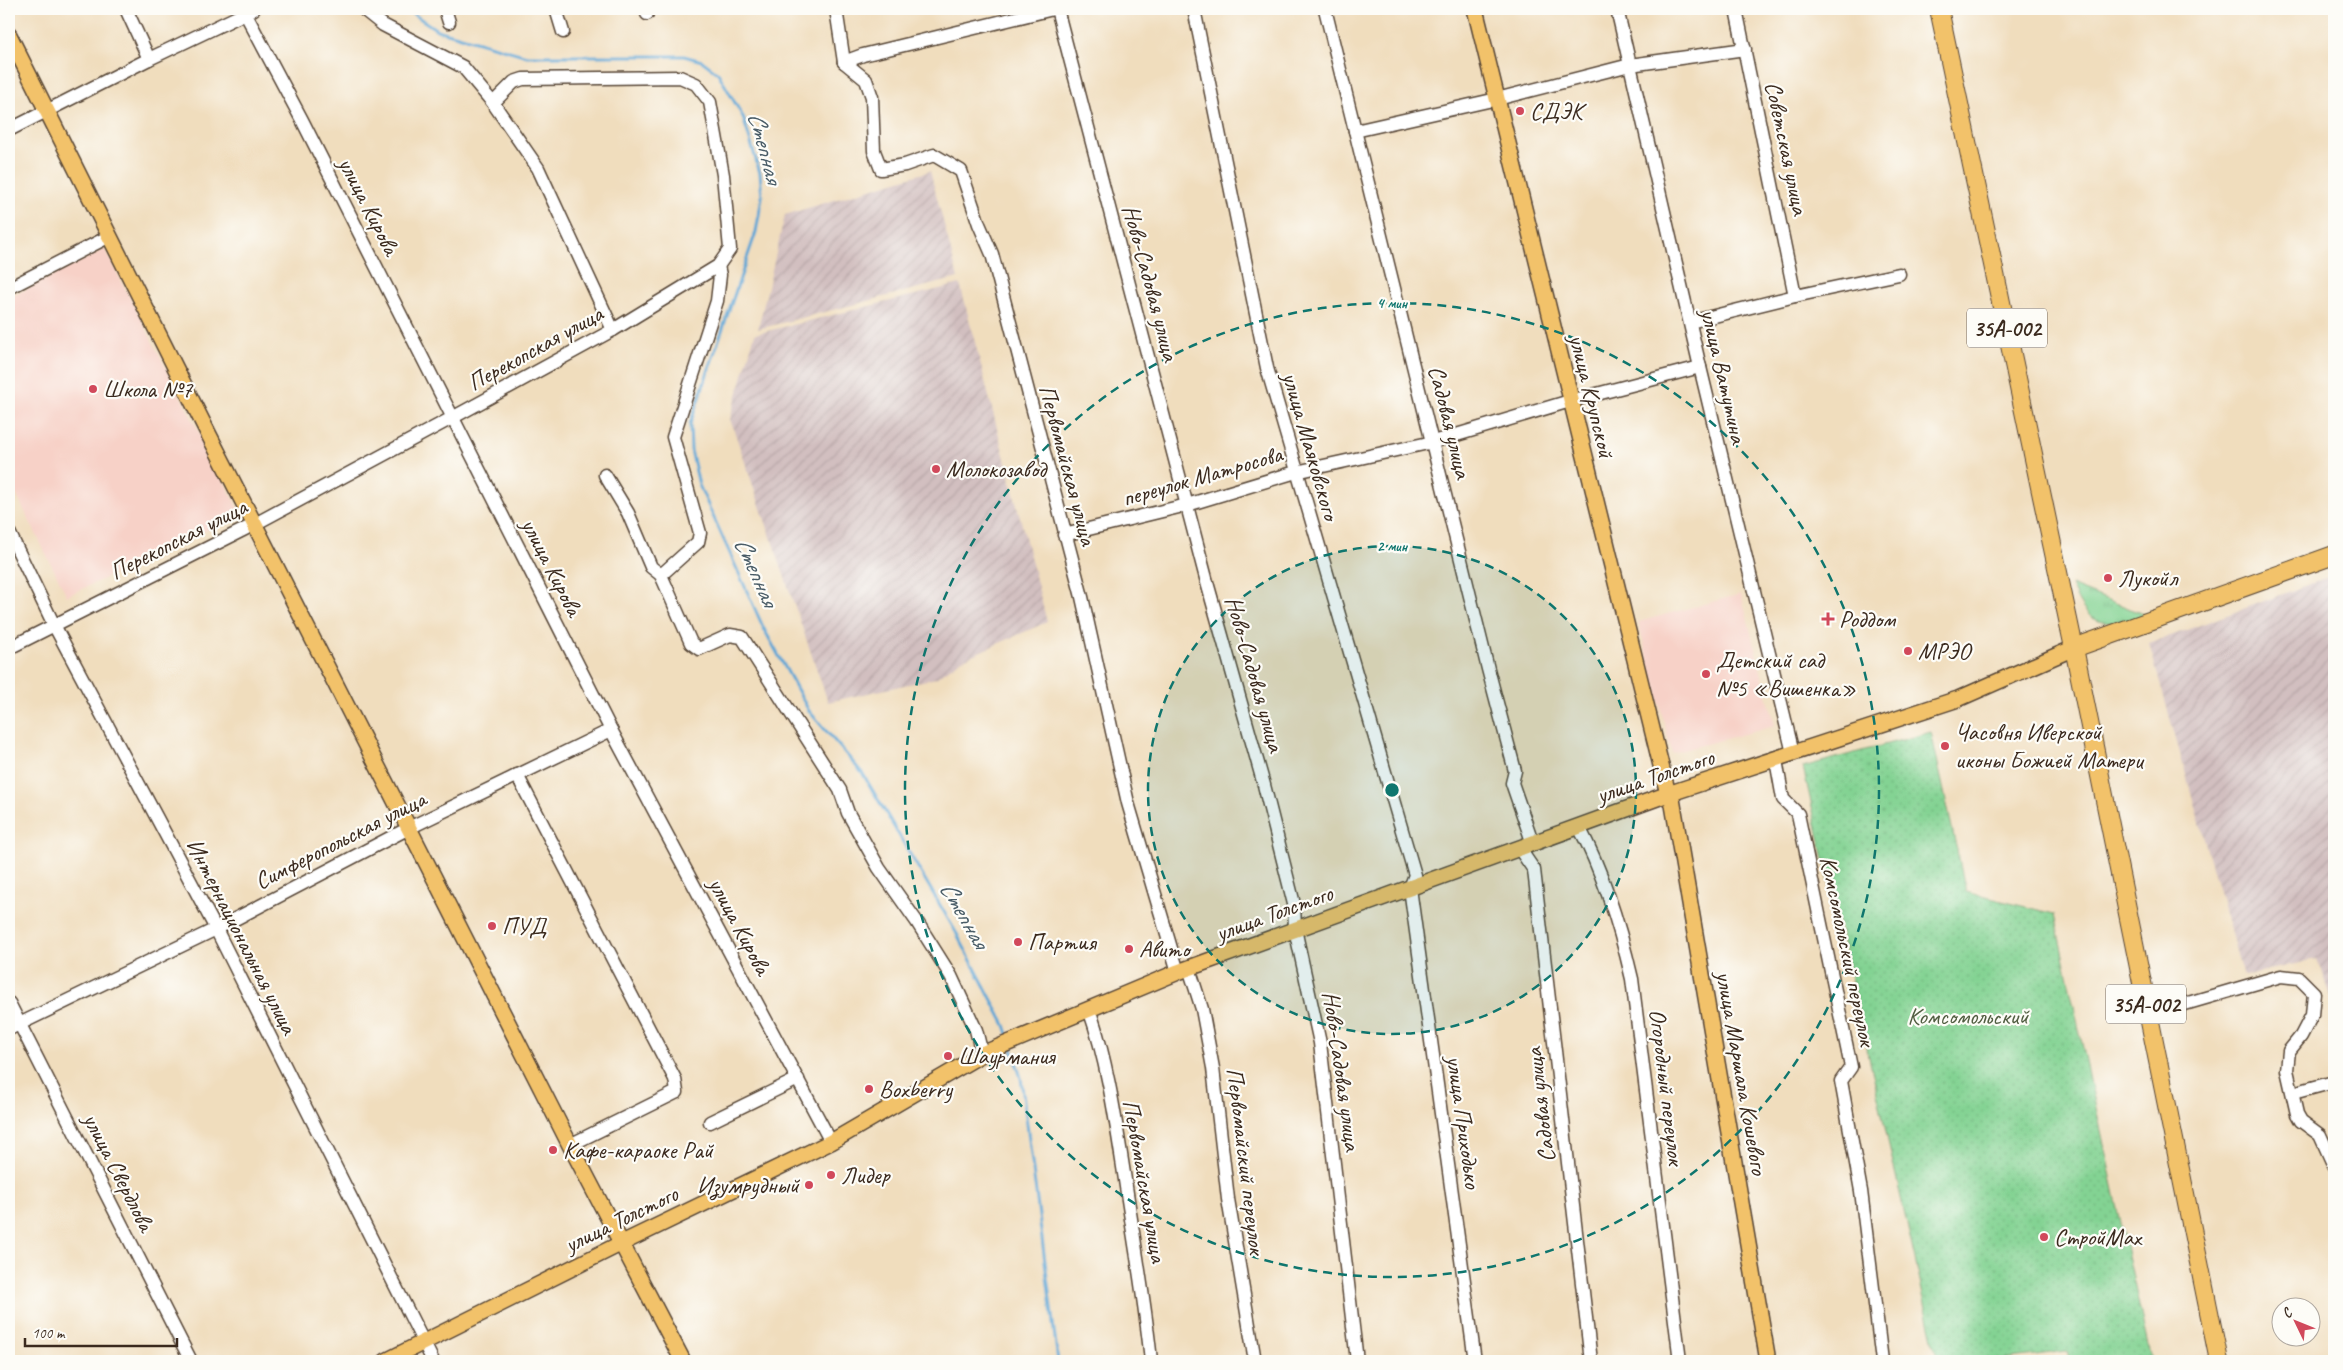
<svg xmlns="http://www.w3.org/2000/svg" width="2343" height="1370" viewBox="0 0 2343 1370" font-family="Caveat,sans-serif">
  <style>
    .built { fill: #f7d1c7 }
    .industrial { fill: url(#industrial-furrows) }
    .grass { fill: url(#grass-tufts); stroke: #5f7e58 }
    .park { fill: url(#park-dots); stroke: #5f7e58 }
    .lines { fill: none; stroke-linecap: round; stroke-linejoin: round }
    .stream { stroke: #5ea6d5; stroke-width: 3 }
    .minor-casing { stroke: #564536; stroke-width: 15 }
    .major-casing { stroke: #564536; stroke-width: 18 }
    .highway-casing { stroke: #564536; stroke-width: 20 }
    .minor { stroke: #fff; stroke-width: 12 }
    .major { stroke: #f2c26a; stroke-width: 15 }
    .highway { stroke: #f2c26a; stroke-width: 18 }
    .ring { fill: none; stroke: #0f766e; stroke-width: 2.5; stroke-dasharray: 9 6 }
    .poi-dot { fill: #d1495b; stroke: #fdfcf7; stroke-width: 2 }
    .labels { text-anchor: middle; stroke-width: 4.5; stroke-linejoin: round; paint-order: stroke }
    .shield { fill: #fdfcf7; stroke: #75695f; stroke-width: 1 }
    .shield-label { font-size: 22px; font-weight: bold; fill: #3b2a1e }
    .poi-label { font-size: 24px; fill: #3b2a1e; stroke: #fdfcf7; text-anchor: start }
    .street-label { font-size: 24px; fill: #3b2a1e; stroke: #fdfcf7 }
    .park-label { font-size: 24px; fill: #515d41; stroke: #fdfcf7 }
    .water-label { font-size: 25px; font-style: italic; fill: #495c67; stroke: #fdfcf7 }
    .centre { fill: #0f766e; stroke: #fdfcf7; stroke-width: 2.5 }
    .ring-label { font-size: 15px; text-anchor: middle; font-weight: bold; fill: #0f766e; stroke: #fdfcf7; stroke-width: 4.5; stroke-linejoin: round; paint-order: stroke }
  </style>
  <defs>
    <pattern id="industrial-furrows" width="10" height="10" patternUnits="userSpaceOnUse" patternTransform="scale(1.25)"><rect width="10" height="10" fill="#d2bfc0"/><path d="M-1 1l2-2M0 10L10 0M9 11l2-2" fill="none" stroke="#b5a4a5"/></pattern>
    <pattern id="grass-tufts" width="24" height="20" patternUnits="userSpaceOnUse" patternTransform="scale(1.25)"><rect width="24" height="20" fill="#83d393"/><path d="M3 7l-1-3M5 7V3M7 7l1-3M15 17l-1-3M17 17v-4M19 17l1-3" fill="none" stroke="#72b57e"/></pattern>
    <pattern id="park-dots" width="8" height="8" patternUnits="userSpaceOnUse" patternTransform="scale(1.25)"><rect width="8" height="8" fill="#83d393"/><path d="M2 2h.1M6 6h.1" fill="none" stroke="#72b57e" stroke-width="1.8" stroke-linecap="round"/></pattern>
  </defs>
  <rect width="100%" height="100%" fill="#fdfcf7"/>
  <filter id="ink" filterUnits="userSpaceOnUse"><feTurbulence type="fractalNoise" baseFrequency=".02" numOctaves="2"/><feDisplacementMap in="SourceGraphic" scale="10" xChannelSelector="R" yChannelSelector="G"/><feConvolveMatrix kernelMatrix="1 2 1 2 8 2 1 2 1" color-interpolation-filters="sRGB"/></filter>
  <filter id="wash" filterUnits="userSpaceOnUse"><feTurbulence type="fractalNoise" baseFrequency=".0096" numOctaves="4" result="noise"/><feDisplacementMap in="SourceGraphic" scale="20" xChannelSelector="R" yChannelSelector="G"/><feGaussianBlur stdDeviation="1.12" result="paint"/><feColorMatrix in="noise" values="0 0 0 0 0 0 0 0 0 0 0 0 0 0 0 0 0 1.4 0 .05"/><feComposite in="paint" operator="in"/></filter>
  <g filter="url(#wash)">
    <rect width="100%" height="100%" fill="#f0ddbd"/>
    <g class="built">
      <path d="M 105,249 L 241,514 L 67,596 L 9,480 L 9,298 Z"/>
      <path d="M 1741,594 L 1775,726 L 1672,753 L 1638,622 Z"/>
    </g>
    <g class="industrial">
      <path d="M 930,171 L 958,278 L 758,329 L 785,215 Z"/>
      <path d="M 960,284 L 1047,622 L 961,660 L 936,678 L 828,702 L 730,419 L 755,334 Z"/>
      <path d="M 2334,575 L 2334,1009 L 2317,959 L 2243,976 L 2149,644 Z"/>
    </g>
    <path class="grass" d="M 2071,585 L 2148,616 C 2107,626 2089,631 2071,585 Z"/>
    <path class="park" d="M 1931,732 L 1966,892 L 2054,914 L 2151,1361 L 2070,1361 L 2067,1351 L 1989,1361 L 1938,1361 L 1803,767 Z"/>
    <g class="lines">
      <g class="stream">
        <path d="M 406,9 L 437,30 L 527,56 L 684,56 L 702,61 L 718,73 L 743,117 L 760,173 L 762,197 L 756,232 L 690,424 L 691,450 L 699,485 L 764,629 L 809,711 L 863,774 L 957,934 L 1005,1025 L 1009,1037"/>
        <path d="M 1011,1046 L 1021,1078 L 1058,1361"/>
      </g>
    </g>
  </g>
  <g filter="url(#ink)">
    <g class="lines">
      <g class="minor-casing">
        <g id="minor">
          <path d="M 126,9 L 149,59"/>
          <path d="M 243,9 L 302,120 L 611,730 L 831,1142"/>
          <path d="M 363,9 L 383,25 L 463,67 L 493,103 L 538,168 L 613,330"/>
          <path d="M 445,9 L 449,22"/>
          <path d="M 556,9 L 563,32"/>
          <path d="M 646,9 L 647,14"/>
          <path d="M 836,9 L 844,62"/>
          <path d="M 1057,9 L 1208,586 L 1264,785 L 1294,904 L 1295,929 L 1320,1043 L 1357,1361"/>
          <path d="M 1194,9 L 1267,368 L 1415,875 L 1410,888 L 1475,1361"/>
          <path d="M 1325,9 L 1488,669 L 1515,771 L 1512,783 L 1533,844"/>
          <path d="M 1617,9 L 1700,367 L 1793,753"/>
          <path d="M 1736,9 L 1795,296"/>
          <path d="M 844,62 L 866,80 L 872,97 L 874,151 L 881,169 L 905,165 L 934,155 L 961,171 L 979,224 L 992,254 L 1082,597 L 1128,803 L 1178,972"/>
          <path d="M 844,62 L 863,55 L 1053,9"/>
          <path d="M 9,130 L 149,59 L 254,9"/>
          <path d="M 1355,131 L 1497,99 L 1630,65 L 1745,49"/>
          <path d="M 718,266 L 720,275 L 717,301 L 673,437 L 700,533 L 698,542 L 661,575 L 691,643 L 699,649 L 730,635 L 742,637 L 840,790 L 848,813 L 879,868 L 917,922 L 951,976 L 976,1030 L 982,1054"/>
          <path d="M 9,288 L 110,236"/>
          <path d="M 1690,322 L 1795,296 L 1899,274"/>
          <path d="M 605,475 L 628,513 L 651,567 L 661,575"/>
          <path d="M 9,532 L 54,625 L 216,929 L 433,1361"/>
          <path d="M 1064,535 L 1187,505 L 1296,472 L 1433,442 L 1570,401 L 1700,367"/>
          <path d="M 9,648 L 255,524 L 452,418 L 613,330 L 718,266 L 730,249 L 723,175 L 710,102 L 696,84 L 680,77 L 523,79 L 514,82 L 493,103"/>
          <path d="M 1776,760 L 1783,799 L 1798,814 L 1851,1067 L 1841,1081 L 1861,1191 L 1882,1361"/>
          <path d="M 517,775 L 675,1079 L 677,1092 L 570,1145"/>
          <path d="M 1579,827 C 1604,874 1620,927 1632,979 L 1680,1361"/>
          <path d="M 1519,848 L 1534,870 L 1591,1361"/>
          <path d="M 1189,968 L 1202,1009 L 1213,1068 L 1228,1199 L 1255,1361"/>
          <path d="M 9,1003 L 191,1361"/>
          <path d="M 1089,1009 C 1108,1063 1116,1123 1125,1180 C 1134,1241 1145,1301 1151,1361"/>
          <path d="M 2148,1012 L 2171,1008 L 2281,976 L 2299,978 L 2314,993 L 2312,1015 L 2301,1036 L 2289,1051 L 2287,1070 L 2297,1114 L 2301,1121 L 2320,1135 L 2334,1166"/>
          <path d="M 9,1029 L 216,929 L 409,828 L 611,730"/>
          <path d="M 2293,1093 L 2334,1082"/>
          <path d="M 710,1122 L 798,1079"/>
        </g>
      </g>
      <g class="major-casing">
        <g id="major">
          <path d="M 1475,9 L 1668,794"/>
          <path d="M 9,35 L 207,431 L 570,1145 L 683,1361"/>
          <path d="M 1671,793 L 1768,1361"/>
          <path d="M 386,1361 L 620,1244 L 831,1142 L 982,1054 L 1178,972 L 1671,793 L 1958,699 L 2074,648"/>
        </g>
      </g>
      <g class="highway-casing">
        <g id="highway">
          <path d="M 1939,9 L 2074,648 L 2219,1361"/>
          <path d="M 2074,648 L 2334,555"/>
        </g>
      </g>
      <use href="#minor" class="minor"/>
      <use href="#major" class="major"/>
      <use href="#highway" class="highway"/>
    </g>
  </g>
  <circle cx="1392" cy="790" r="244" fill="#0f766e" fill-opacity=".12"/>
  <g class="ring">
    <circle cx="1392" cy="790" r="244"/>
    <circle cx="1392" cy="790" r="487"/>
  </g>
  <g class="poi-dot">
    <circle cx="1520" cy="111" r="5"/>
    <circle cx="93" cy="389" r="5"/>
    <circle cx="936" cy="469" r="5"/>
    <circle cx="2108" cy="578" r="5"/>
    <path d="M1825.5 611.5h5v5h5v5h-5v5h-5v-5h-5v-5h5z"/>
    <circle cx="1908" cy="651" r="5"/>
    <circle cx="1706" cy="674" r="5"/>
    <circle cx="1945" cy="746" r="5"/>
    <circle cx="492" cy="926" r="5"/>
    <circle cx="1018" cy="942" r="5"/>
    <circle cx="1129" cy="949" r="5"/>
    <circle cx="948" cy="1056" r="5"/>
    <circle cx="869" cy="1089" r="5"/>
    <circle cx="553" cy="1150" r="5"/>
    <circle cx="831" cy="1175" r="5"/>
    <circle cx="809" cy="1185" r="5"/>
    <circle cx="2044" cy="1237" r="5"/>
  </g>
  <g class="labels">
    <g class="shield">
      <rect x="1967" y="308.5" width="80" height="39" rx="4"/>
      <rect x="2106" y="984.5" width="80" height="39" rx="4"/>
    </g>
    <g class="shield-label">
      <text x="2007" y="336">35А-002</text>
      <text x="2146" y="1012">35А-002</text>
    </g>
    <g class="poi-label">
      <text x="1530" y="119">СДЭК</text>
      <text x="103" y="397">Школа №7</text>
      <text x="946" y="477">Молокозавод</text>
      <text x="2118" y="586">Лукойл</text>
      <text x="1839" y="627">Роддом</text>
      <text x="1918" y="659">МРЭО</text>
      <text x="1716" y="668">Детский сад<tspan x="1716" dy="28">№5 «Вишенка»</tspan></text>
      <text x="1955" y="740">Часовня Иверской<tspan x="1955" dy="28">иконы Божией Матери</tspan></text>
      <text x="502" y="934">ПУД</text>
      <text x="1028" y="950">Партия</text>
      <text x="1139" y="957">Авито</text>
      <text x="958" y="1064">Шаурмания</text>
      <text x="879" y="1097">Boxberry</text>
      <text x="563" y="1158">Кафе-караоке Рай</text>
      <text x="841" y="1183">Лидер</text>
      <text x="799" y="1193" text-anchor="end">Изумрудный</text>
      <text x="2054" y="1245">СтройMax</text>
    </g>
    <g class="street-label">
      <text transform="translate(1787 148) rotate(78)" y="8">Советская улица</text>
      <text transform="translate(369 206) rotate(63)" y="8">улица Кирова</text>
      <text transform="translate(1151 283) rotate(75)" y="8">Ново-Садовая улица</text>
      <text transform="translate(535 348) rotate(-29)" y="8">Перекопская улица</text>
      <text transform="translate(1724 376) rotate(77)" y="8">улица Ватутина</text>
      <text transform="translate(1592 396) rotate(76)" y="8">улица Крупской</text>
      <text transform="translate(1450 422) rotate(76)" y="8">Садовая улица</text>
      <text transform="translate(1311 446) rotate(74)" y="8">улица Маяковского</text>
      <text transform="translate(1068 465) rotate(75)" y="8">Первомайская улица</text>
      <text transform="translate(1202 476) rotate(-16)" y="8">переулок Матросова</text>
      <text transform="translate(178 539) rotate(-27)" y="8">Перекопская улица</text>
      <text transform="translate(552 567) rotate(63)" y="8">улица Кирова</text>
      <text transform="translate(1255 674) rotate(74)" y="8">Ново-Садовая улица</text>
      <text transform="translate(1655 776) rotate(-19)" y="8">улица Толстого</text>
      <text transform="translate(340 840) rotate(-27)" y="8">Симферопольская улица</text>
      <text transform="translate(1274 913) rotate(-20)" y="8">улица Толстого</text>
      <text transform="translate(740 926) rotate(62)" y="8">улица Кирова</text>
      <text transform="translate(242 936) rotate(63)" y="8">Интернациональная улица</text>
      <text transform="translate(1848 951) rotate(78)" y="8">Комсомольский переулок</text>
      <text transform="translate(1342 1071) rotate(82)" y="8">Ново-Садовая улица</text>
      <text transform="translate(1742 1073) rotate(80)" y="8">улица Маршала Кошевого</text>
      <text transform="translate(1667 1087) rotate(83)" y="8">Огородный переулок</text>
      <text transform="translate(1540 1105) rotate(-97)" y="8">Садовая улица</text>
      <text transform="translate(1464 1122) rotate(82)" y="8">улица Приходько</text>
      <text transform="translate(1246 1161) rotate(83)" y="8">Первомайский переулок</text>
      <text transform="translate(119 1172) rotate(63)" y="8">улица Свердлова</text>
      <text transform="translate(1145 1181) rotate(80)" y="8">Первомайская улица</text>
      <text transform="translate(621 1219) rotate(-26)" y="8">улица Толстого</text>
    </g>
    <g class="park-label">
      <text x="1968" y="1024">Комсомольский</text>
    </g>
    <g class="water-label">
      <text transform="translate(766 147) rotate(75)" y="9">Степная</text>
      <text transform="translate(757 571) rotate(66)" y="9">Степная</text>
      <text transform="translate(965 914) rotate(60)" y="9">Степная</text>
    </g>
  </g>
  <circle cx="1392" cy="790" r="8" class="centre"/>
  <g class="ring-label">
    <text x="1392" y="308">4 мин</text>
    <text x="1392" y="551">2 мин</text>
  </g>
  <rect width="2343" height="1370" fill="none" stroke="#fdfcf7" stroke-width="30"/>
  <g transform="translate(2296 1322) rotate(313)"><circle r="24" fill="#fdfcf7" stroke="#afa8a0"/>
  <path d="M0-4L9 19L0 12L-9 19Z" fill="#d1495b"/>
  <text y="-8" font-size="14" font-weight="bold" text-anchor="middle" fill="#3b2a1e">С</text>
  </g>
  <path d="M25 1338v8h152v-8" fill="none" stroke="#3b2a1e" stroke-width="2.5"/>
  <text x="32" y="1338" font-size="15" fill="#3b2a1e" stroke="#fdfcf7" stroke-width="4" paint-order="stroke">100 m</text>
</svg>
